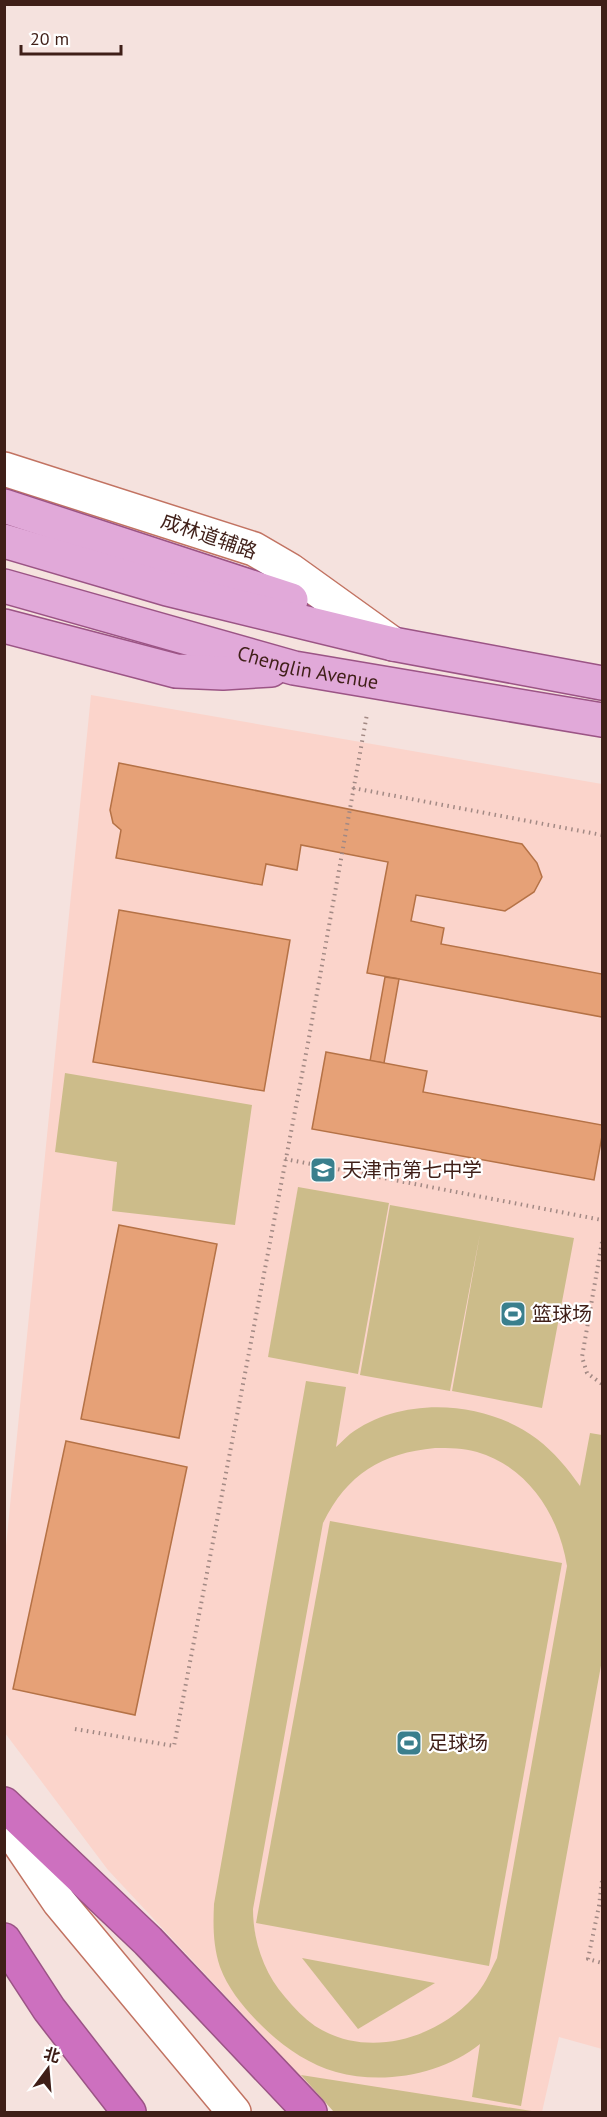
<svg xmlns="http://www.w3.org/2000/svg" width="607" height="2117" viewBox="0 0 607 2117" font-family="'PT Sans','Noto Sans SC',sans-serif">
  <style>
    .built { fill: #fbd4cb }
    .green { fill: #ccbc8a; fill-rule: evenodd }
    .building { fill: #e6a177; stroke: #b57246; stroke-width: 1.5 }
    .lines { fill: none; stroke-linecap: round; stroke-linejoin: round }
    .minor-casing { stroke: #c27362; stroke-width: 36 }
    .major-casing { stroke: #9b5485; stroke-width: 36 }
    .highway-casing { stroke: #9b5485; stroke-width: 36 }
    .path { stroke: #a28984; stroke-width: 4; stroke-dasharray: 1.5 4.5; stroke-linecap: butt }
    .minor { stroke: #fff; stroke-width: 33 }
    .major { stroke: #e1a9d9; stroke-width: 33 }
    .highway { stroke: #cd70bf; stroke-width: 33 }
    .labels { text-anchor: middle; stroke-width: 4.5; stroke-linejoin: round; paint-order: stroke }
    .street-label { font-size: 20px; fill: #3f1f18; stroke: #fff }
    .poi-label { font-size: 20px; fill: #3f1f18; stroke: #fff; text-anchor: start }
  </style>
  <rect width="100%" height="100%" fill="#f5e2de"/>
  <path class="built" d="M 91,695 L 602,784 L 602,2049 L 559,2037 L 542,2112 L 334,2112 L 108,1870 L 5,1733 L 5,1556 Z"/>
  <g class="green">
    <path d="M 65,1073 L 252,1105 L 235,1225 L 112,1211 L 117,1162 L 55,1152 Z"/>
    <path d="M 298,1187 L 389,1203 L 358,1374 L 268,1357 Z"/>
    <path d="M 390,1205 L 574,1238 L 542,1408 L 452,1391 L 480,1234 L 450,1391 L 360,1375 Z"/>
    <path d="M 306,1381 L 346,1387 L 336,1447 C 341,1443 345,1438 350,1434 C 402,1395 486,1400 537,1439 C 554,1452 568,1469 580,1486 L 590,1433 L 602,1435 L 602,1660 L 521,2106 L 472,2097 L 480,2044 C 442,2075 383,2085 336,2072 C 305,2063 278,2043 256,2020 C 241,2004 228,1988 220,1967 C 213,1946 213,1925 214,1904 ZM 435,1448 C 449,1448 464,1448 477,1452 C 529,1467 559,1516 567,1566 L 497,1958 C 490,1972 484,1987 473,1998 C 434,2040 366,2059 315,2026 C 304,2018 294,2008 285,1997 C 264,1973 253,1941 253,1909 L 323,1523 C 347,1474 382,1453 435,1448 Z"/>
    <path d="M 330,1521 L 562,1563 L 489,1966 L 256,1923 Z"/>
    <path d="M 302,1958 L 435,1983 L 358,2029 Z"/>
    <path d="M 301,2075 L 538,2112 L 334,2112 Z"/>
  </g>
  <g class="building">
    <path d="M 119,763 L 522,844 L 537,863 L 542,877 L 534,892 L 505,911 L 416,895 L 411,921 L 444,928 L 441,944 L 602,974 L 602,1017 L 367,973 L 388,862 L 301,845 L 297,870 L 266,864 L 262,885 L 116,858 L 121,830 L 113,823 L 110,810 Z"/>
    <path d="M 119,910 L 290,940 L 264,1091 L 93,1062 Z"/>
    <path d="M 385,977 L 399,979 L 384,1063 L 370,1061 Z"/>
    <path d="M 326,1052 L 427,1071 L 423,1092 L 602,1125 L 602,1136 L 594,1180 L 312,1129 Z"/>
    <path d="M 119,1225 L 217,1244 L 179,1438 L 81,1419 Z"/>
    <path d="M 66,1441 L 187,1467 L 135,1715 L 13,1689 Z"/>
  </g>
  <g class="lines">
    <g class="minor-casing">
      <g id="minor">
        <path d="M 4,469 L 254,549 L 290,570 L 393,644"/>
        <path d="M 4,1821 L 59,1902 L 234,2112"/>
      </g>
    </g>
    <g class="major-casing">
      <g id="major">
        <path d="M 4,506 L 291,600"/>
        <path d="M 4,541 L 167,589 L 393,644 L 602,683"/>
        <path id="s1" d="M 4,586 L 294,668 L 602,720"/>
        <path d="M 4,626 L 176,671 L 223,673 L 271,670"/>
      </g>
    </g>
    <g class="highway-casing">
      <g id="highway">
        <path d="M 4,1804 L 148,1941 L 310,2112"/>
        <path d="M 4,1940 L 49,2009 L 129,2112"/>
      </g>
    </g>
    <g class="path">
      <path d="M 353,788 L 602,835"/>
      <path d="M 285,1159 L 602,1220"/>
      <path d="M 602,1242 L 582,1357 L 587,1373 L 602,1384"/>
      <path d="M 75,1729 L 174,1746 L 308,1043 L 367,714"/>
      <path d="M 602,1881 L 599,1906 L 588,1959 L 602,1963"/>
    </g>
    <use href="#minor" class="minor"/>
    <use href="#major" class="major"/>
    <use href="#highway" class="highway"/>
  </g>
  <defs>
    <g id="school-square" transform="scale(1.35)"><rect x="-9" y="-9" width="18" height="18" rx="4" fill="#3a7f8d" stroke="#fff"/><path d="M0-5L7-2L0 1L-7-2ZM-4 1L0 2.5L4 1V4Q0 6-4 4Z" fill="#fff"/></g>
    <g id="stadium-square" transform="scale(1.35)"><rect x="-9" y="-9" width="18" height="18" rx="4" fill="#3a7f8d" stroke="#fff"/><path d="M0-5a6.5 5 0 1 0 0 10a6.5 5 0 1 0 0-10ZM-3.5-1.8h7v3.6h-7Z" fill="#fff"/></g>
  </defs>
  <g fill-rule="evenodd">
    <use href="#school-square" x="323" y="1170"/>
    <use href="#stadium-square" x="513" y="1314"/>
    <use href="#stadium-square" x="409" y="1743"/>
  </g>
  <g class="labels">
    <g class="street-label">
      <text transform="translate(209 536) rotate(19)" y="7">成林道辅路</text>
      <text dy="7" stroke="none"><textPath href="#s1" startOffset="315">Chenglin Avenue</textPath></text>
    </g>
    <g class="poi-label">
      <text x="342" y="1177">天津市第七中学</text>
      <text x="532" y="1321">篮球场</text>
      <text x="428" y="1750">足球场</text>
    </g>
  </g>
  <rect width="607" height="2117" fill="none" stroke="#3f1f18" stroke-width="12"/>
  <g transform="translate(48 2069) rotate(16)" stroke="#ffffff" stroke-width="4.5" paint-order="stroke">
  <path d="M0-4.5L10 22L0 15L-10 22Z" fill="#3f1f18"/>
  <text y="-9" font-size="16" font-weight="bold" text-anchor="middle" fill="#3f1f18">北</text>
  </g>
  <path d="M21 45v9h100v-9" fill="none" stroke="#3f1f18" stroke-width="3"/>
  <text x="30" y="45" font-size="18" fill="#3f1f18" stroke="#ffffff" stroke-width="4.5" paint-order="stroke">20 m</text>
</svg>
